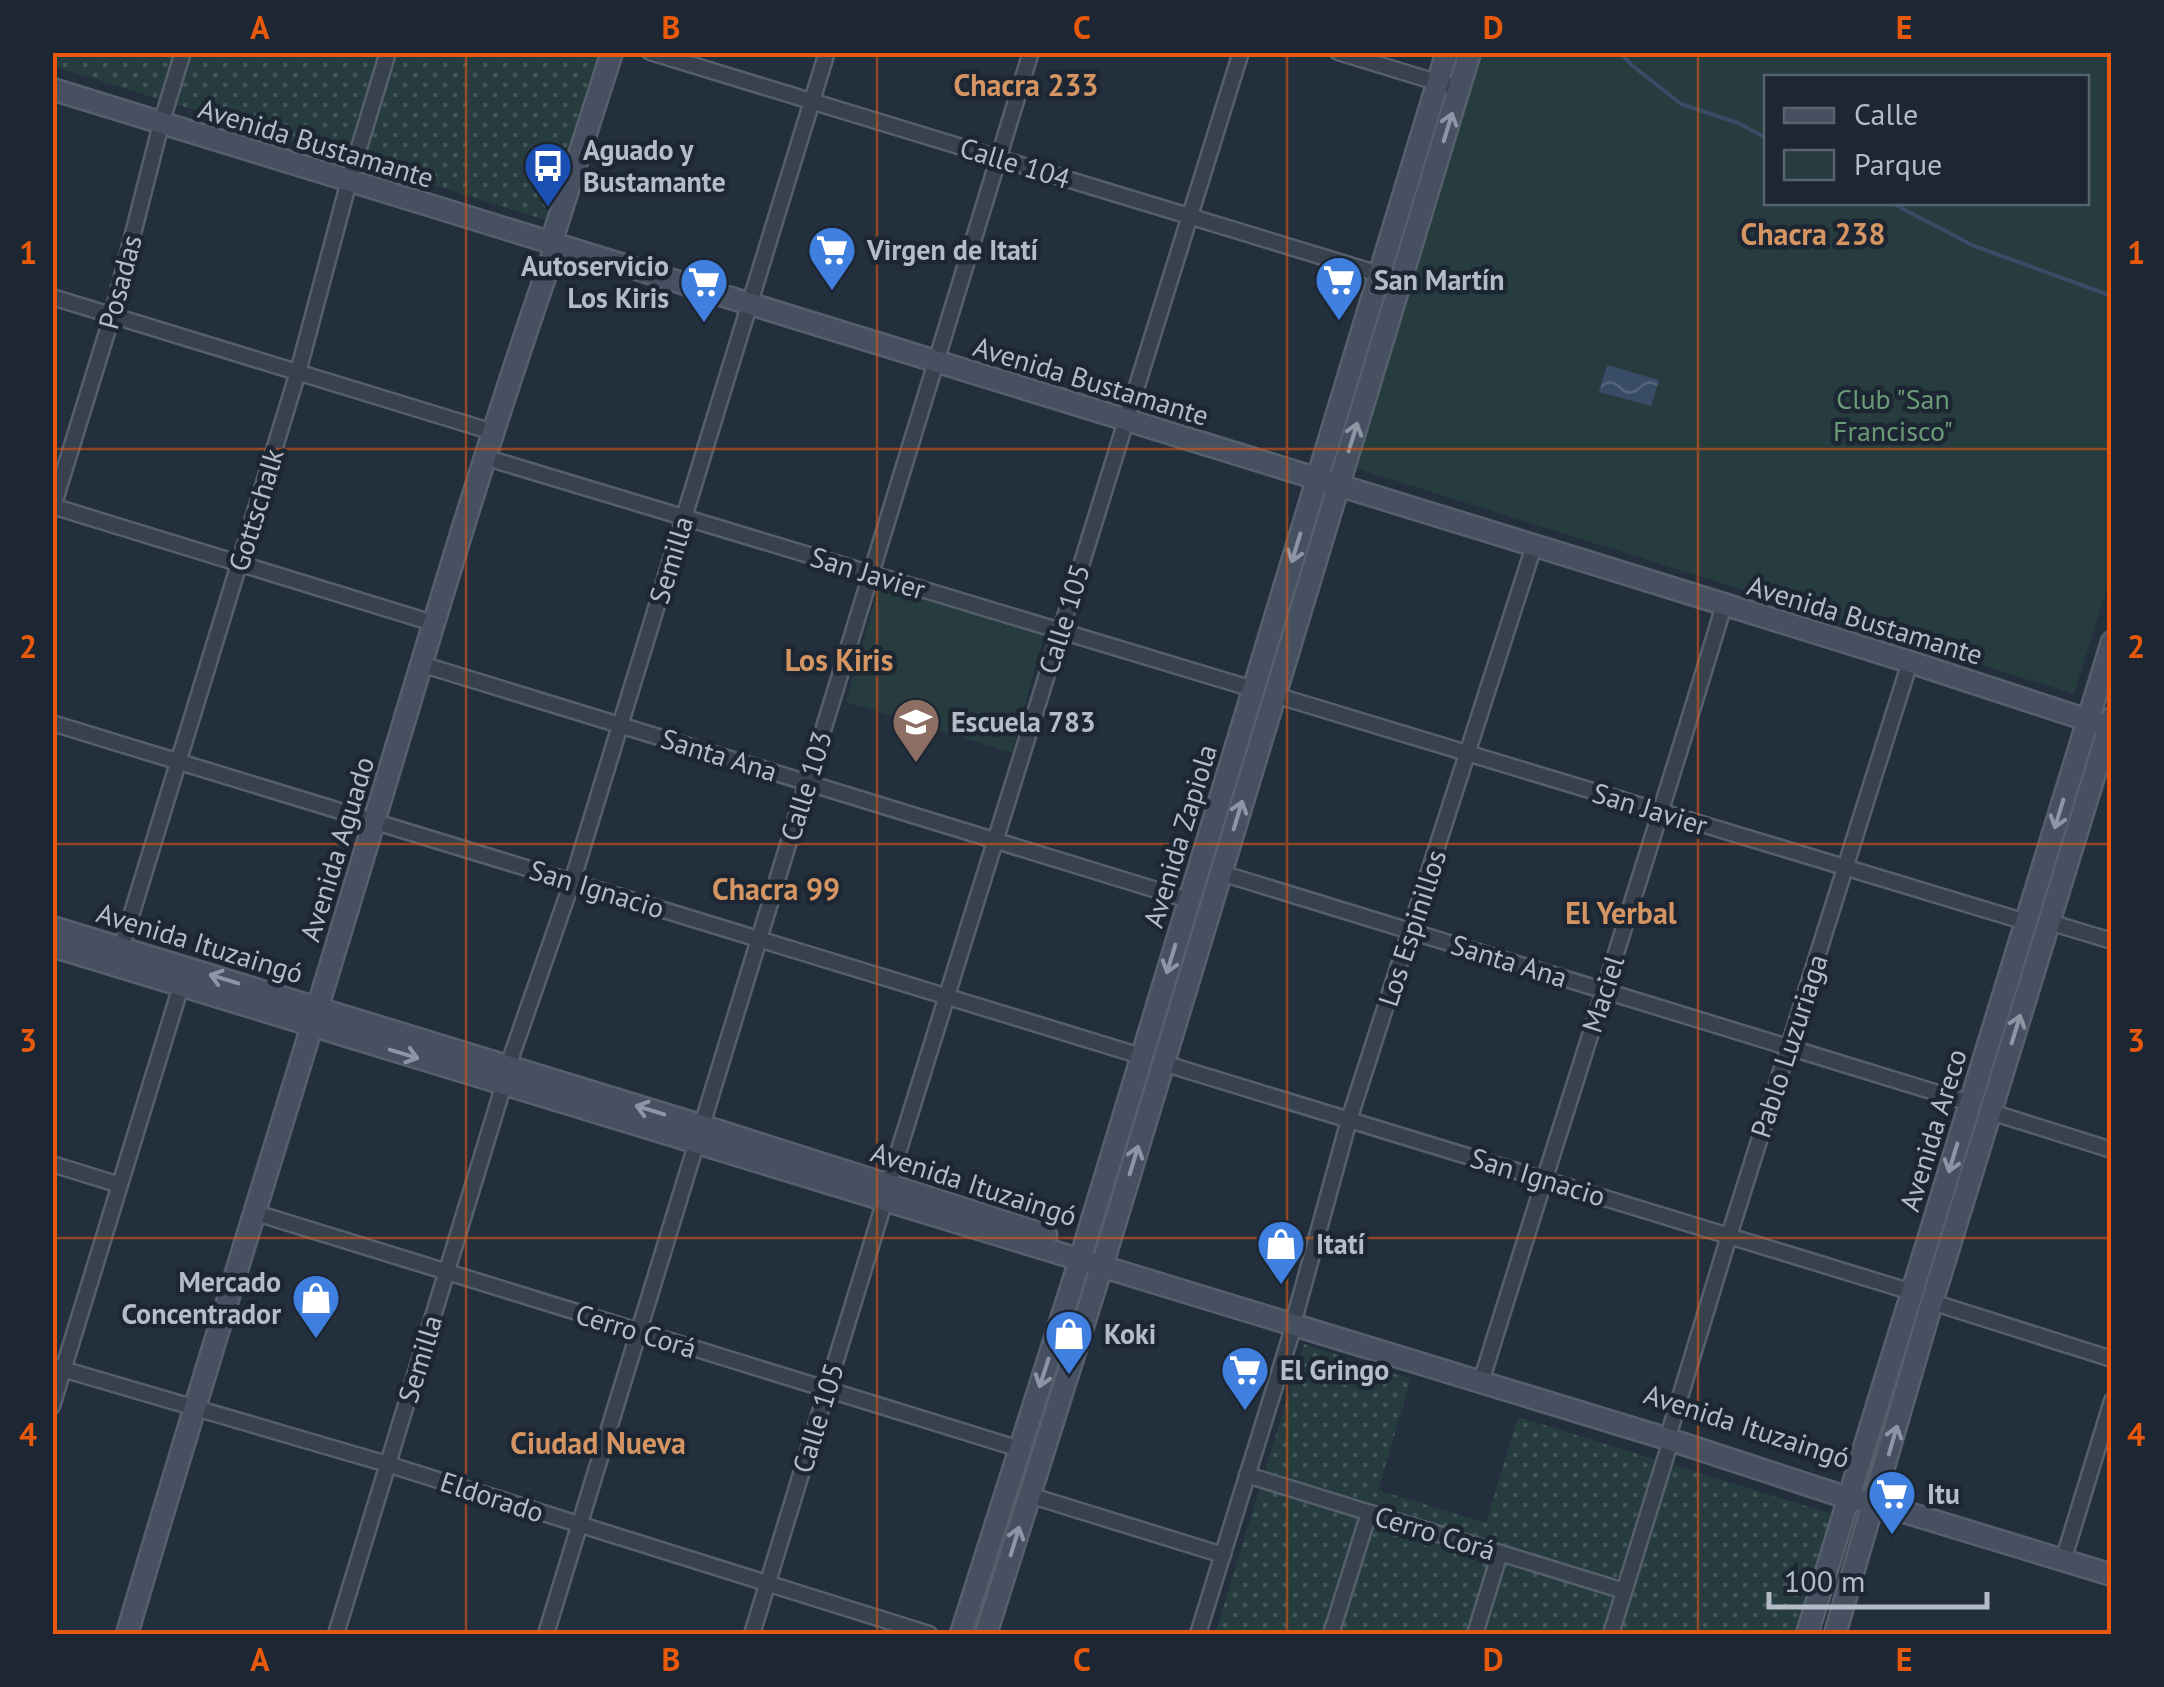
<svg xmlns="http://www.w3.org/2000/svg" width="2164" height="1687" viewBox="0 0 2164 1687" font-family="'PT Sans',sans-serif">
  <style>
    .grass { fill: url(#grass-dots) }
    .green { fill: #263c3f; fill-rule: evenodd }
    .water { fill: url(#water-waves) }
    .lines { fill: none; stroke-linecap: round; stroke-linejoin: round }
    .stream { stroke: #394c67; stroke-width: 4 }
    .minor-casing { stroke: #565f6c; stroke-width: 19 }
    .secondary-casing { stroke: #565f6c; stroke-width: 25 }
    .minor { stroke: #38414e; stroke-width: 14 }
    .secondary { stroke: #465061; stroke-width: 20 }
    .oneway { stroke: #8e96a5 }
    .grid { fill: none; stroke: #e8590c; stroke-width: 2.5; stroke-opacity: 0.55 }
    .labels { text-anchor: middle; stroke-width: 9; stroke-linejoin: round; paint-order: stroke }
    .street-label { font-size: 28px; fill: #b4bcc9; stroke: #1d2633 }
    .poi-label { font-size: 28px; font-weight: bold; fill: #b4bcc9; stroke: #1d2633; text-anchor: start }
    .park-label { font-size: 28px; fill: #6b9a76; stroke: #1d2633 }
    .neighbourhood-label { font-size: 30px; font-weight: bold; fill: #d59563; stroke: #1d2633 }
    .neatline { fill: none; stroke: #e8590c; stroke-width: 4 }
    .grid-label { font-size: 32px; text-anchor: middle; font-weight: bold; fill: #e8590c }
  </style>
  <defs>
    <pattern id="grass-dots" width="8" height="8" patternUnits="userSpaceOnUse" patternTransform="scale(2.5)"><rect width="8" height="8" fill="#263c3f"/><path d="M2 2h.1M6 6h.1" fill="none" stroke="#435659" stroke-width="1.8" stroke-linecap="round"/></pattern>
    <pattern id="water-waves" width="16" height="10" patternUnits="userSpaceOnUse" patternTransform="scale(2.5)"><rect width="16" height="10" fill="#394c67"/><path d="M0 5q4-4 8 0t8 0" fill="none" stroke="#53647b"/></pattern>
  </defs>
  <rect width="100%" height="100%" fill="#242f3e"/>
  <g class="grass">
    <path d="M 52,53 L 608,53 L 555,223 L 53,66 Z"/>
    <path d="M 1077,1283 L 1088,1286 L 978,1634 L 969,1634 Z"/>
    <path d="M 1304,1344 L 1411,1379 L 1378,1490 L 1486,1523 L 1518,1417 L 1832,1514 L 1794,1634 L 1215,1634 Z"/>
  </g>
  <g class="green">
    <path d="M 1479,53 L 2111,53 L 2111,575 L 2074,694 L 1355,468 ZM 1766,78 L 2086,78 L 2086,202 L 1766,202 Z"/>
    <path d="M 879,584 L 1044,635 L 1012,753 L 846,702 Z"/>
  </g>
  <path class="water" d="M 1607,365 L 1659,380 L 1651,406 L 1599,392 Z"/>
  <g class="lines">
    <g class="stream">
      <path d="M 1619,52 L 1633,66 L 1681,104 L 1738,123 L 1766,138"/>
      <path d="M 1890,202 L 1974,246 L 2112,296"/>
    </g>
    <g class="minor-casing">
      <g id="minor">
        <path d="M 650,52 L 1379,274"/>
        <path d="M 1338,52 L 1459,89"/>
        <path d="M 52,297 L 493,432"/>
        <path d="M 484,457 L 1253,689"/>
        <path d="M 52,506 L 433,623"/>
        <path d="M 52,510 L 112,316 L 161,124 L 183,52"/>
        <path d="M 421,664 L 1189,900"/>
        <path d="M 1275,695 L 2026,922"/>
        <path d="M 52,723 L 1141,1056"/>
        <path d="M 1221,873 L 1970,1103"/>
        <path d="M 2049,922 L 2112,941"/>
        <path d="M 119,955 L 298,372 L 349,181 L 388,52"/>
        <path d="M 1163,1063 L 1912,1292"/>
        <path d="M 508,1066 L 572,882 L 827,52"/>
        <path d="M 1991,1112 L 2112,1150"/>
        <path d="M 52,1164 L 120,1185"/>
        <path d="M 888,1185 L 1241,52"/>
        <path d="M 253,1212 L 1020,1449"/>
        <path d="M 1932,1302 L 2112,1359"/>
        <path d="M 1296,1313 L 1349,1120 L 1534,546"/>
        <path d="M 52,1366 L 387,1464 L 929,1634"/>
        <path d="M 1481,1382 C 1561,1123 1646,865 1724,605"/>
        <path d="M 52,1406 L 181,986"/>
        <path d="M 1670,1430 L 1729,1236 L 1910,662"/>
        <path d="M 1247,1475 L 1624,1591"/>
        <path d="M 1029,1495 L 1223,1555"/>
        <path d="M 2063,1561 L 2112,1401"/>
        <path d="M 336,1634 L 504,1084"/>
        <path d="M 546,1634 L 1031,52"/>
        <path d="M 752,1634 L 885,1200"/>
        <path d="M 1198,1634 L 1294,1325"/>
        <path d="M 1331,1634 L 1369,1513"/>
        <path d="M 1475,1634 L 1500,1553"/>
        <path d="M 1611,1634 L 1671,1440"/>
      </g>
    </g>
    <g class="secondary-casing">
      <g id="secondary">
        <path d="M 52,89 L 1601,566 L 1910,662 L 2112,728"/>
        <path d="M 52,927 L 703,1126 L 1046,1235"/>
        <path d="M 52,946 L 1671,1440 L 1842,1496 L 1875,1503 L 2112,1575"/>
        <path d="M 127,1634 C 198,1392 274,1152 347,911 C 414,691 477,470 553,254 L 551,243 L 612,52"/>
        <path d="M 961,1634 L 1080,1260 L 1447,52"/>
        <path d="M 986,1634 L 1106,1253 L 1470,52"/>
        <path d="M 1807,1634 L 2112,642"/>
        <path d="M 1835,1634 L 1932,1302 L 2112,718"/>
      </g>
    </g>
    <use href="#minor" class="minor"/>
    <use href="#secondary" class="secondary"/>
  </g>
  <defs><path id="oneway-shaft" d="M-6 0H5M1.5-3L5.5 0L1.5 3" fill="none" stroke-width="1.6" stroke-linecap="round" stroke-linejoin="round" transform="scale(2.5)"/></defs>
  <g class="oneway">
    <use href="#oneway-shaft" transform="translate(1448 127) rotate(-73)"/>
    <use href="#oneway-shaft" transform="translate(1353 437) rotate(-73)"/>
    <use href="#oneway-shaft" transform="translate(1296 548) rotate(107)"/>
    <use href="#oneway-shaft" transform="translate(2059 814) rotate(107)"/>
    <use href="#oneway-shaft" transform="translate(1238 815) rotate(-73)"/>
    <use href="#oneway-shaft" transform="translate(1171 959) rotate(107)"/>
    <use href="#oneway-shaft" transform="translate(224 979) rotate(-163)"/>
    <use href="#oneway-shaft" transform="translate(2016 1029) rotate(-73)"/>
    <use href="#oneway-shaft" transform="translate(404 1054) rotate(17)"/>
    <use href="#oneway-shaft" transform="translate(650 1110) rotate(-163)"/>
    <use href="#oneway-shaft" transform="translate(1953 1158) rotate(107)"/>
    <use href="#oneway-shaft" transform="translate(1134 1160) rotate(-73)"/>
    <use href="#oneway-shaft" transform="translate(1044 1373) rotate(108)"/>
    <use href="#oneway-shaft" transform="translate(1893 1440) rotate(-74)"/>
    <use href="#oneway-shaft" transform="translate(1015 1541) rotate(-73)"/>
  </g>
  <path class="grid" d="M 466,52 L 466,1634M 877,52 L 877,1634M 1287,52 L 1287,1634M 1698,52 L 1698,1634M 52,449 L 2112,449M 52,844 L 2112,844M 52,1238 L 2112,1238"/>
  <defs>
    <g id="bus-pin" transform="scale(2.5)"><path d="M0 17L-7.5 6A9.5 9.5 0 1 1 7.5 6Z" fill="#1a4fb4" stroke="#1d2633"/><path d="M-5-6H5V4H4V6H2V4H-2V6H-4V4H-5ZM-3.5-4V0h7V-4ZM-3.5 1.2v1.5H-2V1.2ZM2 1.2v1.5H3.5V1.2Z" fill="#fff"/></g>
    <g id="supermarket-pin" transform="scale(2.5)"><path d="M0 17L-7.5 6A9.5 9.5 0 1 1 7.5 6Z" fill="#3f7fe0" stroke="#1d2633"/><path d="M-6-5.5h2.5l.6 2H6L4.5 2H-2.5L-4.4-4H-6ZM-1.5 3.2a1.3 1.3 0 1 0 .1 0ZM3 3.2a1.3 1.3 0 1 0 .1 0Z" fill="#fff"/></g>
    <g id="school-pin" transform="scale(2.5)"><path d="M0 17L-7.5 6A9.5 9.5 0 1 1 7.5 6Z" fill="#8d6e63" stroke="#1d2633"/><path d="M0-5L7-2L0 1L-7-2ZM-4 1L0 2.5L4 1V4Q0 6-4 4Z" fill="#fff"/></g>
    <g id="shop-pin" transform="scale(2.5)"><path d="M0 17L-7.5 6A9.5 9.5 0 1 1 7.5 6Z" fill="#3f7fe0" stroke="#1d2633"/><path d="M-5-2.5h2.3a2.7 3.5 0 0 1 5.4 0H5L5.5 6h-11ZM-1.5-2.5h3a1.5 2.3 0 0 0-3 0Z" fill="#fff"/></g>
  </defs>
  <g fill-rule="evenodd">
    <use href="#bus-pin" x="548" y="166"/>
    <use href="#supermarket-pin" x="832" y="250"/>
    <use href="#supermarket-pin" x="1339" y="280"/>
    <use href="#supermarket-pin" x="704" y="282"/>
    <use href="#school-pin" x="916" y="722"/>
    <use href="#shop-pin" x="1281" y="1244"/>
    <use href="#shop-pin" x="316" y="1298"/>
    <use href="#shop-pin" x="1069" y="1334"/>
    <use href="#supermarket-pin" x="1245" y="1370"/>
    <use href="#supermarket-pin" x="1892" y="1494"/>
  </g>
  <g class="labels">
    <g class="street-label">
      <text transform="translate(316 143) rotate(17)" y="10">Avenida Bustamante</text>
      <text transform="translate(1015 163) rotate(17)" y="10">Calle 104</text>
      <text transform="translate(120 282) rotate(-75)" y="10">Posadas</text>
      <text transform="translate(1091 381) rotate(17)" y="10">Avenida Bustamante</text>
      <text transform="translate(256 510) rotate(-73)" y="10">Gottschalk</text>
      <text transform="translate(671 560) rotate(-73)" y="10">Semilla</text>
      <text transform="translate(868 573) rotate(17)" y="10">San Javier</text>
      <text transform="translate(1064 619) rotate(-73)" y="10">Calle 105</text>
      <text transform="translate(1865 620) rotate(17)" y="10">Avenida Bustamante</text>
      <text transform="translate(719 755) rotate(17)" y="10">Santa Ana</text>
      <text transform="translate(806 786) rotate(-73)" y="10">Calle 103</text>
      <text transform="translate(1650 809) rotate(17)" y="10">San Javier</text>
      <text transform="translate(1180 836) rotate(-73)" y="10">Avenida Zapiola</text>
      <text transform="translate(337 849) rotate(-73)" y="10">Avenida Aguado</text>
      <text transform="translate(597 889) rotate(17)" y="10">San Ignacio</text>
      <text transform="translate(1412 928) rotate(-72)" y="10">Los Espinillos</text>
      <text transform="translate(200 943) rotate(17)" y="10">Avenida Ituzaingó</text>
      <text transform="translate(1509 961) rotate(17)" y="10">Santa Ana</text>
      <text transform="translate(1603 994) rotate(-72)" y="10">Maciel</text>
      <text transform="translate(1789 1046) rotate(-72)" y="10">Pablo Luzuriaga</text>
      <text transform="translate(1933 1130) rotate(-73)" y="10">Avenida Areco</text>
      <text transform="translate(1538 1177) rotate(17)" y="10">San Ignacio</text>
      <text transform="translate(974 1184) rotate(18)" y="10">Avenida Ituzaingó</text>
      <text transform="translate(636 1331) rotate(17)" y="10">Cerro Corá</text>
      <text transform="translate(420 1359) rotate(-73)" y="10">Semilla</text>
      <text transform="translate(818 1418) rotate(-73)" y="10">Calle 105</text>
      <text transform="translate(1747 1426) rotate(18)" y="10">Avenida Ituzaingó</text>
      <text transform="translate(492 1497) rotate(18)" y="10">Eldorado</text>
      <text transform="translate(1435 1533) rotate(17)" y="10">Cerro Corá</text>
    </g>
    <g class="poi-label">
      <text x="583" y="160">Aguado y<tspan x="583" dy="32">Bustamante</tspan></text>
      <text x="867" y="260">Virgen de Itatí</text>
      <text x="669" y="276" text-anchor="end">Autoservicio<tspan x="669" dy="32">Los Kiris</tspan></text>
      <text x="1374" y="290">San Martín</text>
      <text x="951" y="732">Escuela 783</text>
      <text x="1316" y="1254">Itatí</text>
      <text x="281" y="1292" text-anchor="end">Mercado<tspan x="281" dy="32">Concentrador</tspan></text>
      <text x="1104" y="1344">Koki</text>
      <text x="1280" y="1380">El Gringo</text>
      <text x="1927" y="1504">Itu</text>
    </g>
    <g class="park-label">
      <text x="1893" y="409">Club "San<tspan x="1893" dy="32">Francisco"</tspan></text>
    </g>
    <g class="neighbourhood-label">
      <text x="1026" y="96">Chacra 233</text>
      <text x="1813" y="245">Chacra 238</text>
      <text x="839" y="671">Los Kiris</text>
      <text x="776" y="900">Chacra 99</text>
      <text x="1621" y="924">El Yerbal</text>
      <text x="598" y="1454">Ciudad Nueva</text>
    </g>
  </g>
  <rect width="2164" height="1687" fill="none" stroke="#1d2633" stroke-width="110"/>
  <rect x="1764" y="75" width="325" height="130" fill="#1d2633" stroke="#59626f" stroke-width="2.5"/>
  <rect x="1784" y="108" width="50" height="15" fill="#465061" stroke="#59626f" stroke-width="2.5"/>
  <text x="1854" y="125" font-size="30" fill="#b4bcc9">Calle</text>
  <rect x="1784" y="150" width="50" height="30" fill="#263c3f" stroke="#59626f" stroke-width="2.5"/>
  <text x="1854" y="175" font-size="30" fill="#b4bcc9">Parque</text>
  <path d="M1769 1592v15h218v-15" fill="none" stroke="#b4bcc9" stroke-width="5"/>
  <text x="1784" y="1592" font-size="30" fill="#b4bcc9" stroke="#1d2633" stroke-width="8" paint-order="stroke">100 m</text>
  <rect x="55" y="55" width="2054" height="1577" class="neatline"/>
  <g class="grid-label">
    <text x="260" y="39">A</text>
    <text x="671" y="39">B</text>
    <text x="1082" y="39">C</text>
    <text x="1493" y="39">D</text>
    <text x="1904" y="39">E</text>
    <text x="28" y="264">1</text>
    <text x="2136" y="264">1</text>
    <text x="28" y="658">2</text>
    <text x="2136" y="658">2</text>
    <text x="28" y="1052">3</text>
    <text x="2136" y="1052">3</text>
    <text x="28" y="1446">4</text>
    <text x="2136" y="1446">4</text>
    <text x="260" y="1671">A</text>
    <text x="671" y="1671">B</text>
    <text x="1082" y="1671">C</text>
    <text x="1493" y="1671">D</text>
    <text x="1904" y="1671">E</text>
  </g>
</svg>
